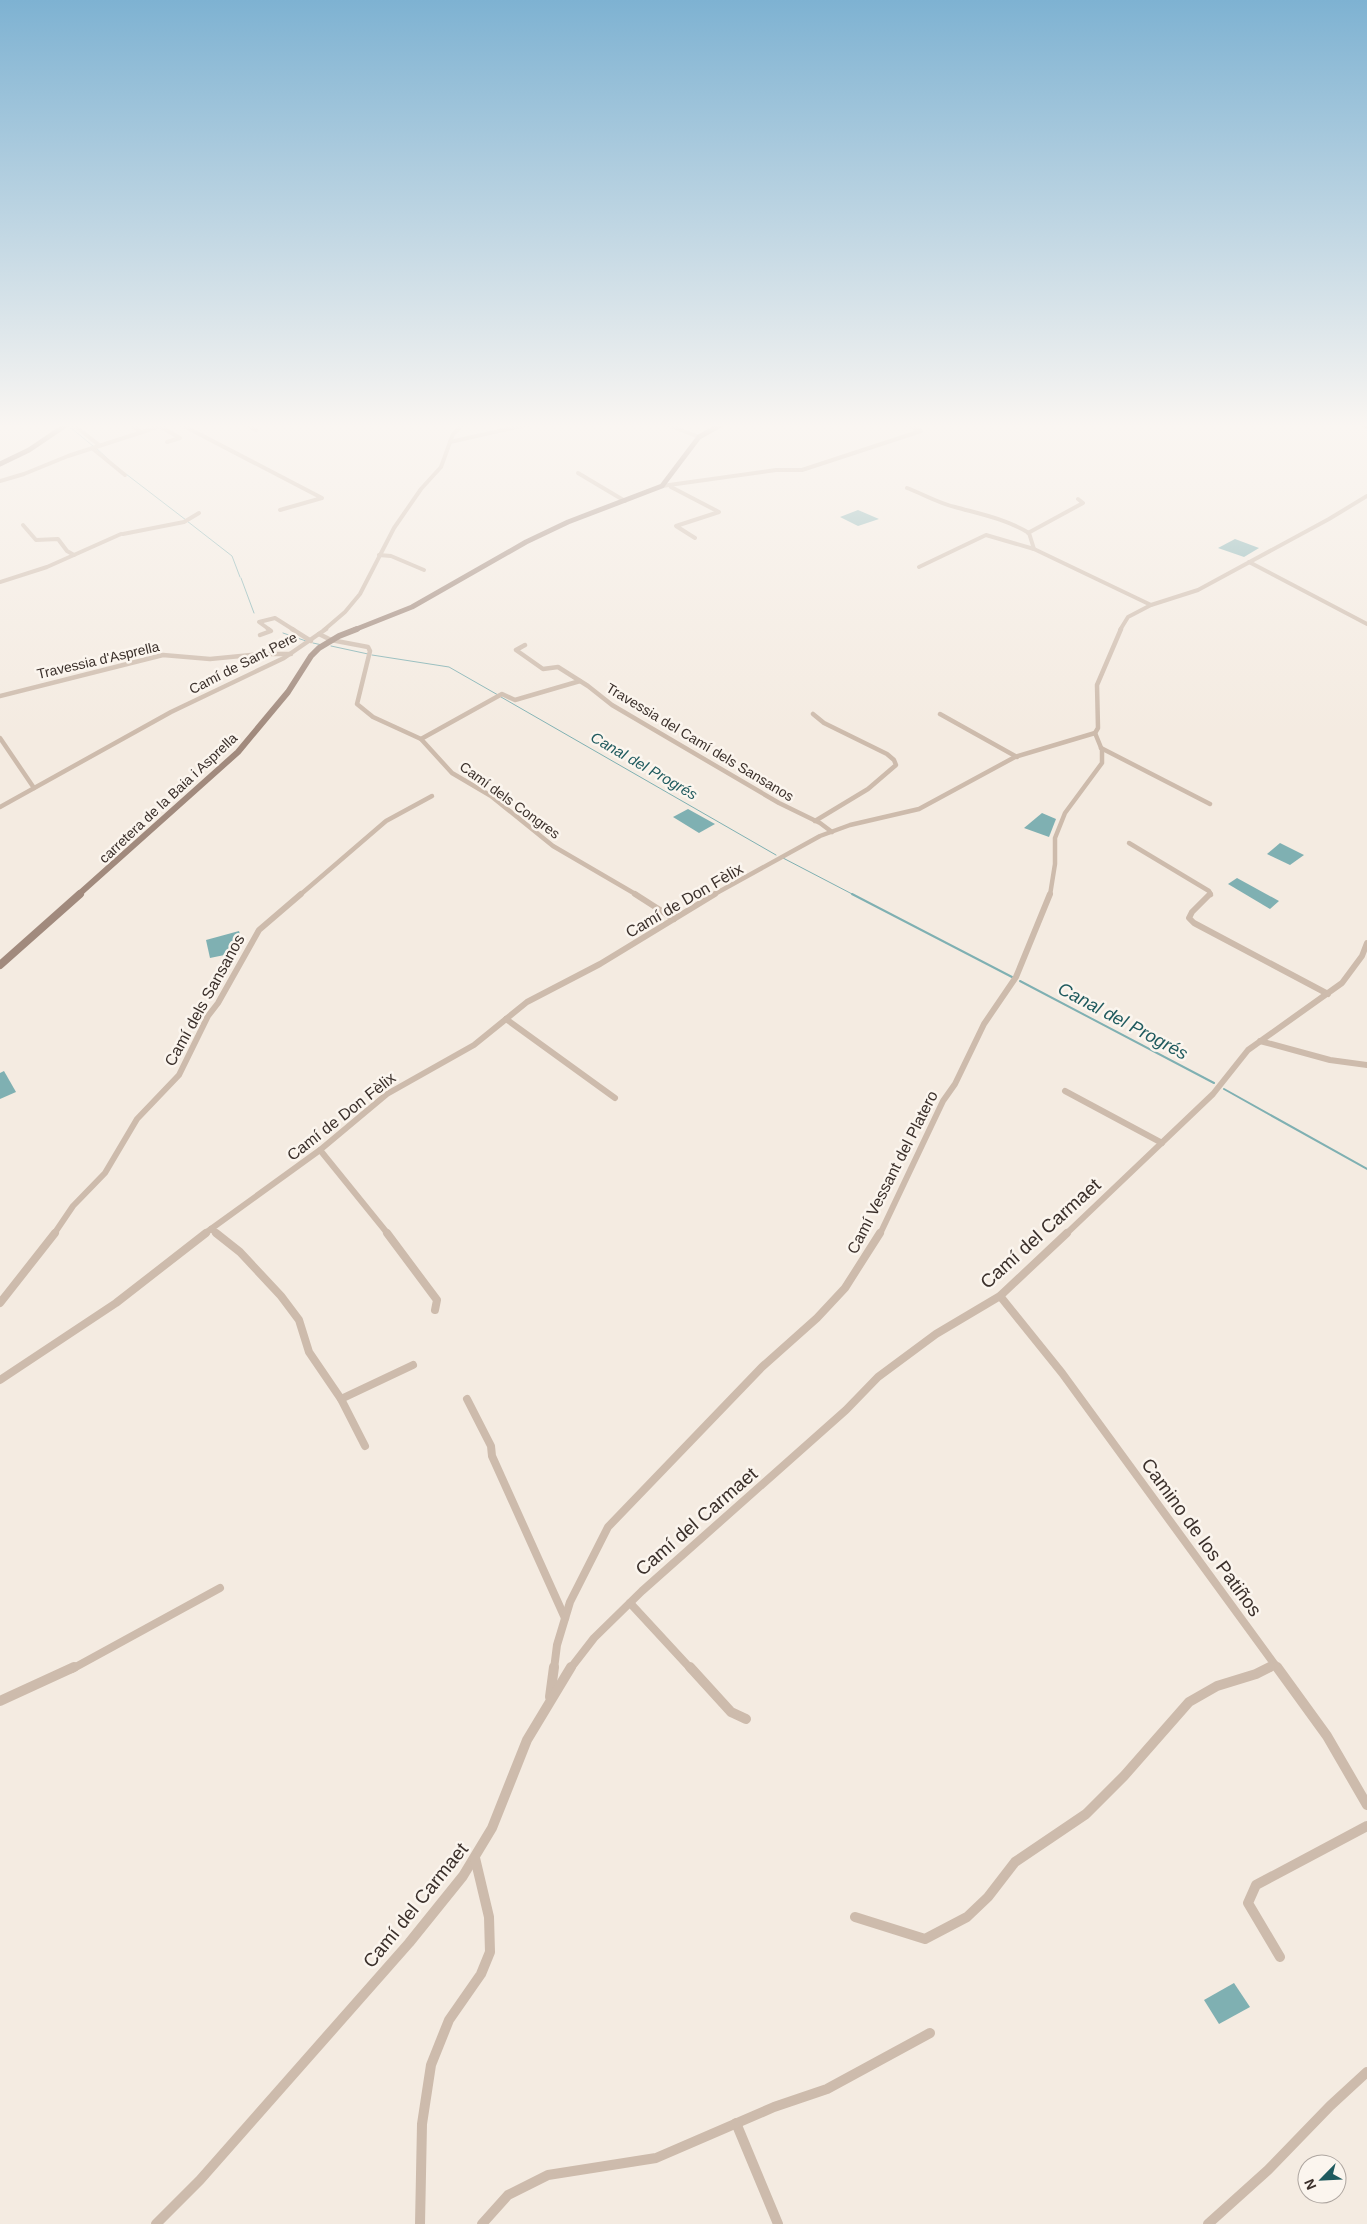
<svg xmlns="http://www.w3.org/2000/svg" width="1367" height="2224" viewBox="0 0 1367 2224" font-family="Helvetica,sans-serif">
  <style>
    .water { fill: #7fb0b2 }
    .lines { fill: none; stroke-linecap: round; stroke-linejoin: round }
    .stream-far1 { stroke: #7fb0b2; stroke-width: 1 }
    .stream { stroke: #7fb0b2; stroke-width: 2 }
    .minor-far4 { stroke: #cdbbac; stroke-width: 4 }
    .minor-far3 { stroke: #cdbbac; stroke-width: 4.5 }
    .minor-far2 { stroke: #cdbbac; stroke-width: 6 }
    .minor-far1 { stroke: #cdbbac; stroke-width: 8 }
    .minor { stroke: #cdbbac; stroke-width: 10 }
    .secondary-far2 { stroke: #a18a7d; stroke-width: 5 }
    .secondary-far1 { stroke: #a18a7d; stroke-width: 6 }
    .secondary { stroke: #a18a7d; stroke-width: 8 }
    .labels { text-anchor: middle; stroke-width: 5; stroke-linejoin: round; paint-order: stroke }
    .far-street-label { font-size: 14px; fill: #3b302b; stroke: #fbf5ee }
    .far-water-label { font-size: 15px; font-style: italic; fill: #1f5a5e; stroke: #fbf5ee }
    .street-label { font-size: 16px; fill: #3b302b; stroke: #fbf5ee }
    .water-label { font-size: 18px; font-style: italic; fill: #1f5a5e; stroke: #fbf5ee }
    .near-street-label { font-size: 19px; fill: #3b302b; stroke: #fbf5ee }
  </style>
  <rect width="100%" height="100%" fill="#f4ebe1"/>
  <g class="water">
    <path d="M 858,510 L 879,519 L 858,526 L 840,517 Z"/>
    <path d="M 1235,539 L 1259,548 L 1244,557 L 1218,548 Z"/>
    <path d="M 688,809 L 715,824 L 699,833 L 673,817 Z"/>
    <path d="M 1042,813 L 1056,819 L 1049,837 L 1024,828 Z"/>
    <path d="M 1280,843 L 1304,855 L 1290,865 L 1267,854 Z"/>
    <path d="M 1237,878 L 1279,901 L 1270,909 L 1228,884 Z"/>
    <path d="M 239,931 L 243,943 L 239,952 L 210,958 L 206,940 Z"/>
    <path d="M 4,1071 L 16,1092 L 0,1099 L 0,1073 Z"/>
    <path d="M 1234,1983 L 1250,2007 L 1219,2024 L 1204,2000 Z"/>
  </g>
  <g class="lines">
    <g class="stream-far1">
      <path d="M 71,428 L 93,446"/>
      <path d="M 96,448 L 109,460"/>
      <path d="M 126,474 L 186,520"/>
      <path d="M 187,521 L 232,556 L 240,577"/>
      <path d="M 241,578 L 254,613"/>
      <path d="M 283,633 L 306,641"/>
      <path d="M 313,643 L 322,645"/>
      <path d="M 331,646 L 368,654"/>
      <path d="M 372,655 L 449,667 L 498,695"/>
      <path d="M 501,697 L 776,855"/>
      <path d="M 783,858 L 854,895"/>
    </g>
    <g class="stream">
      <path d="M 852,894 L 1012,977"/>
      <path d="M 1020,981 L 1214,1083"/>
      <path d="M 1224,1089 L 1367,1169"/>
    </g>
    <g class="minor-far4">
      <path d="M 128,423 L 141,432"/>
      <path d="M 178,423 L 322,498 L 280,510"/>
      <path d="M 244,423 L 256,430"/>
      <path d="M 663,423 L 699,437"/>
      <path d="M 709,423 L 717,426"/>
      <path d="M 69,424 L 75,426 L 99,445"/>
      <path d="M 161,427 L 180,438 L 167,442"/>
      <path d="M 450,442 L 534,423"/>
      <path d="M 92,448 L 125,475"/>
      <path d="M 578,473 L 625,501"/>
      <path d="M 0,481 L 24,474 L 68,456 L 170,423"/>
      <path d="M 662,486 L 776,470 L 802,470 L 921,431 L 904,423"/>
      <path d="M 671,487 L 719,512 L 676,526 L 695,538"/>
      <path d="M 907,488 C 923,494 938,503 955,507 C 980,514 1006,519 1029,533 L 1034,549 L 1151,605"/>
      <path d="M 23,525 L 36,540 L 58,539 L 67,551 L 74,555"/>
      <path d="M 1028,533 L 1083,503 L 1078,499"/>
      <path d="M 123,534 L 184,522 L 199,513"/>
      <path d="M 379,555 L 391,556 L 424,570"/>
      <path d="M 1249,562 L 1367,624"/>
      <path d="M 919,567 L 986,535 L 1034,549"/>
      <path d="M 0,582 L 47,567 L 121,534"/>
      <path d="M 270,630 L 259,622 L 275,618 L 294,630"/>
      <path d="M 324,630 L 345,612 L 360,594 L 394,528 L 421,489 L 441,467 L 453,434 L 465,423"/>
      <path d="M 1120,630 L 1128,617 L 1151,605 L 1198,590 L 1329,519 L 1367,496"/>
    </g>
    <g class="minor-far3">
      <path d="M 292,629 L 311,641"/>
      <path d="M 319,634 L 331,640 L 368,647 L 370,651 L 357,704 L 373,717 L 421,739 L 452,773 L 491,796 L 553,846 L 637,895"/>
      <path d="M 260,635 L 271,631 L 268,629"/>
      <path d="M 525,645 L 516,650 L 543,669 L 558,667 L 588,686 L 612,705 L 779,803 L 820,823 L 832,832"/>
      <path d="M 0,696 L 163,655 L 210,659 L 260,654 L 291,654"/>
      <path d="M 813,714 L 824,723 L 887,754 L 894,760 L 896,765 L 868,789 L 815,821"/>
      <path d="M 940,714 L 1017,757"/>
      <path d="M 0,738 L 34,788"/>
      <path d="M 421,739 L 502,694 L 515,700 L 580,681"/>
      <path d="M 1101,748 L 1210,804"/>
      <path d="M 0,807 L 171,712 L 284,658 L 326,629"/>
      <path d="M 1129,843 L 1209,891 L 1211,895"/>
      <path d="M 300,895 L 386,821 L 432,796"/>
      <path d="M 713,895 L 820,836 L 850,825 L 919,809 L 1015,757 L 1095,733 L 1098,728 L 1097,685 L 1121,629"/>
      <path d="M 1050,895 L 1055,864 L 1055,838 L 1065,813 L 1102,763 L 1102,750 L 1095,733"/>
    </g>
    <g class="minor-far2">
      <path d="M 635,894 L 674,919"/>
      <path d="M 1210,894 L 1192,912 L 1189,918 L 1194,923 L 1328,994"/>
      <path d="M 506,1019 L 615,1098"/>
      <path d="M 1260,1041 L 1330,1060 L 1367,1065"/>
      <path d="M 1065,1091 L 1162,1143"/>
      <path d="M 320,1150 L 388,1234"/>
      <path d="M 211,1229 L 218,1234"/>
      <path d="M 54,1234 L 73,1206 L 105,1173 L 137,1119 L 179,1075 L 208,1016 L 218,1003 L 259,930 L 301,894"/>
      <path d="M 204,1234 L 320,1150 L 387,1094 L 474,1045 L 527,1002 L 600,964 L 715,894"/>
      <path d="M 880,1234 L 943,1101 L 955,1084 L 984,1024 L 1016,977 L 1050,894"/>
      <path d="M 1066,1234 L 1213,1094 L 1248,1050 L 1342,983 L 1362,956 L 1367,943"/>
    </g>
    <g class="minor-far1">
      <path d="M 216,1233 L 240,1252 L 281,1296 L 299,1320 L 309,1352 L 341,1399 L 365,1446"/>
      <path d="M 387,1233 L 437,1300 L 435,1310"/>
      <path d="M 1000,1296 L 1062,1373 L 1278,1669"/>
      <path d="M 0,1303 L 55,1233"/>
      <path d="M 0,1380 L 116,1303 L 206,1233"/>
      <path d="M 341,1399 L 413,1365"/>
      <path d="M 467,1399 L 491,1446 L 492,1456 L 565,1618"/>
      <path d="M 630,1603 L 691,1669"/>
      <path d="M 72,1669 L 220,1588"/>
      <path d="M 554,1669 L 557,1645 L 570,1602 L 608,1527 L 762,1367 L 817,1318 L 845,1288 L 880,1233"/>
      <path d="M 570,1669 L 594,1638 L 642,1591 L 846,1410 L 878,1377 L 936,1334 L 1000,1296 L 1067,1233"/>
      <path d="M 1267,1669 L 1275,1665"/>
    </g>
    <g class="minor">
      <path d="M 690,1667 L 731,1712 L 746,1719"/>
      <path d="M 1277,1667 L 1327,1736 L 1367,1805"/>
      <path d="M 550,1697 L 554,1667"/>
      <path d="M 0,1701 L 74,1667"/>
      <path d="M 855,1917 L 925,1939 L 967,1917 L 988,1897 L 1015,1862 L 1086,1814 L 1124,1776 L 1189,1702 L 1217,1686 L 1256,1674 L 1270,1667"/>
      <path d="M 1280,1957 L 1248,1903 L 1256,1885 L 1367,1826"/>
      <path d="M 736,2123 L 778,2224"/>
      <path d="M 156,2224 L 200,2180 L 409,1943 L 463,1876 L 492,1828 L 527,1740 L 571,1667"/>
      <path d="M 420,2224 L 422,2124 L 431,2065 L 449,2020 L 481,1974 L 490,1952 L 489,1917 L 475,1858"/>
      <path d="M 482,2224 L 508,2195 L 548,2175 L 656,2158 L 774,2107 L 827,2089 L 930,2033"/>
      <path d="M 1208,2224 L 1268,2170 L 1330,2106 L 1367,2072"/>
    </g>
    <g class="secondary-far2">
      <path d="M 1358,423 L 1367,426"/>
      <path d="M 0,464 L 29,450 L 66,425"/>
      <path d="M 354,630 L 412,607 L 526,542 L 568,522 L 662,486 L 699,437 L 724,423"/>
    </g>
    <path class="secondary-far1" d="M 78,895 L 238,752 L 288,692 L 311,656 L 319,648 L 339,636 L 357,629"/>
    <path class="secondary" d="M 0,965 L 80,894"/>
  </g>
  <linearGradient id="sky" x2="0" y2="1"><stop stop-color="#7eb2d2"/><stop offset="0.58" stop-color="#faf6f2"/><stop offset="1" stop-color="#faf6f2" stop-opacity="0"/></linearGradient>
  <rect width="1367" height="734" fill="url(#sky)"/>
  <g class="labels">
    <g class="far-street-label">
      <text transform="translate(98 660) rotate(-13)" y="5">Travessia d'Asprella</text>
      <text transform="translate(243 663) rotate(-27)" y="5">Camí de Sant Pere</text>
      <text transform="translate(700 742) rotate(31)" y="5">Travessia del Camí dels Sansanos</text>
      <text transform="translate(168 798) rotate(-43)" y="5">carretera de la Baia i Asprella</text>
      <text transform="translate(510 800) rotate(36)" y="5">Camí dels Congres</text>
    </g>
    <g class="far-water-label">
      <text transform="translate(644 766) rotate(30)" y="5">Canal del Progrés</text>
    </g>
    <g class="street-label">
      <text transform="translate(684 900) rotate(-30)" y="6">Camí de Don Fèlix</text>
      <text transform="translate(204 1000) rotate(-61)" y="6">Camí dels Sansanos</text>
      <text transform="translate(341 1116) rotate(-38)" y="6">Camí de Don Fèlix</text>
      <text transform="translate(892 1172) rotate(-63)" y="6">Camí Vessant del Platero</text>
    </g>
    <g class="water-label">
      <text transform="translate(1123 1021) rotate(28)" y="6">Canal del Progrés</text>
    </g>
    <g class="near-street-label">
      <text transform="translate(1040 1233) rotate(-42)" y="7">Camí del Carmaet</text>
      <text transform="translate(696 1521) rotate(-41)" y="7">Camí del Carmaet</text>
      <text transform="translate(1202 1537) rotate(54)" y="7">Camino de los Patiños</text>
      <text transform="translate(415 1905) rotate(-51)" y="7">Camí del Carmaet</text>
    </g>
  </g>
  <g transform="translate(1322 2179) rotate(246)"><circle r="24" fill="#fbf5ee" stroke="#aea6a0"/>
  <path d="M0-4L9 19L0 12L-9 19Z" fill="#1f5a5e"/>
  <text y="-8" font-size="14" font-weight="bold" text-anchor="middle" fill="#3b302b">N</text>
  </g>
</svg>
